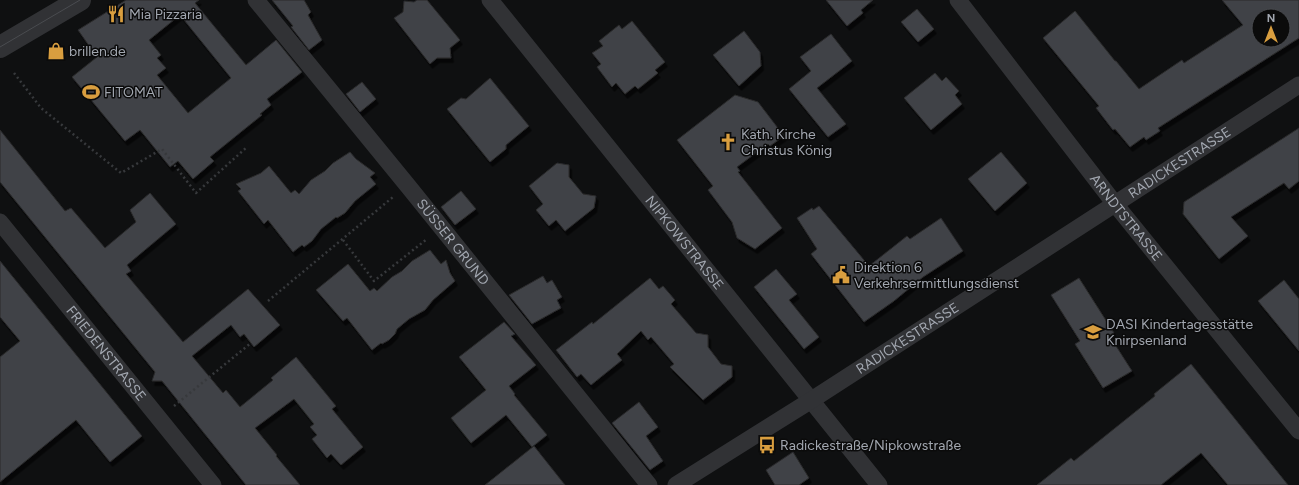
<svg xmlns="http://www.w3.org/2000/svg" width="1299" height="485" viewBox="0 0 1299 485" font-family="Figtree,sans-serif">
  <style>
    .building { fill: #414346; stroke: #2a2a2c; fill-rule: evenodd; filter: url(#shadow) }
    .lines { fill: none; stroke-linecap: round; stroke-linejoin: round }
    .path { stroke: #37393c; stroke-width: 2.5; stroke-dasharray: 2 3; stroke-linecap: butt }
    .minor { stroke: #313235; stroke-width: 17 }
    .tertiary { stroke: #313235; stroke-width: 22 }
    .tram { stroke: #4a4c50; stroke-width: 1 }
    .labels { text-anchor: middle; stroke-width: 3; stroke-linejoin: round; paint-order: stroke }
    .poi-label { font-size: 14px; fill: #a2a7b0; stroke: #0b0b0b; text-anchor: start }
    .street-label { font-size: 14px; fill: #a2a7b0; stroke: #0b0b0b }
  </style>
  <defs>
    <filter id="shadow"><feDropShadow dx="2.5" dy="4.5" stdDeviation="0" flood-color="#0009"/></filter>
  </defs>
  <rect width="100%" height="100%" fill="#0f1011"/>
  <g class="building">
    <path d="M 126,0 L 199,0 L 195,3 L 246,65 L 276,40 L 302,72 L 267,99 L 271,105 L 260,114 L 262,115 L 210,157 L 214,161 L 193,179 L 178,161 L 170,167 L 140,130 L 125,141 L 72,77 L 97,57 L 78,30 ZM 180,15 L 231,78 L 188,113 L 157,75 L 166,68 L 157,58 L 161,55 L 149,40 Z"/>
    <path d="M 272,0 L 304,0 L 311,12 L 308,15 L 322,40 L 309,50 L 291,27 L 293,26 Z"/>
    <path d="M 417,0 L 427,0 L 460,40 L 450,48 L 451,58 L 437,58 L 430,64 L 394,18 L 403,12 L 404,1 L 414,2 Z"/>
    <path d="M 826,0 L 873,0 L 861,10 L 863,13 L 847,26 Z"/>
    <path d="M 1222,0 L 1299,0 L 1299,38 L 1158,128 L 1160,131 L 1146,140 L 1144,137 L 1130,147 L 1115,129 L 1113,130 L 1096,108 L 1099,106 L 1043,38 L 1075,11 L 1115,61 L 1116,61 L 1139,89 L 1182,60 L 1184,63 L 1243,25 ZM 1259,16 L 1283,16 L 1283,40 L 1259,40 Z"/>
    <path d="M 917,9 L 934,29 L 918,42 L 901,22 Z"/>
    <path d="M 632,21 L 665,62 L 655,70 L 658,73 L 638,89 L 635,86 L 625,94 L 616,83 L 612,87 L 597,67 L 601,64 L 592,53 L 603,46 L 599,41 L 619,25 L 622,29 Z"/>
    <path d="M 744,31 L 760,52 L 761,66 L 739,86 L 713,55 Z"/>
    <path d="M 831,34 L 852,61 L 817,88 L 846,124 L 828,137 L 789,89 L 811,71 L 800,57 Z"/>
    <path d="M 935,73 L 942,81 L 946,77 L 959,91 L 955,95 L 962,104 L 931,130 L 904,98 Z"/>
    <path d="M 490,78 L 529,126 L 506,145 L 506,149 L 490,162 L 447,109 L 461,98 L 466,99 Z"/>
    <path d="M 362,82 L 376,99 L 360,112 L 346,94 Z"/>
    <path d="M 735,95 L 758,102 L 784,136 L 770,146 L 768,144 L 737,167 L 740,171 L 738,172 L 782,228 L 755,249 L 737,238 L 732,222 L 708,190 L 713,186 L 677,140 Z"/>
    <path d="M 1299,128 L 1299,181 L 1289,189 L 1284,183 L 1231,217 L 1248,236 L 1219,259 L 1183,214 L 1184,202 Z"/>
    <path d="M 0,130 L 65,211 L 71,208 L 105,248 L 136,222 L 130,210 L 150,193 L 176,224 L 127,265 L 131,271 L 126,274 L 183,342 L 248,289 L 280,325 L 254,347 L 244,334 L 240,337 L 231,325 L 192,356 L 223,393 L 226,390 L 240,407 L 273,380 L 271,378 L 296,357 L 336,406 L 332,409 L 363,447 L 341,465 L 331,454 L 327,458 L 312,439 L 317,435 L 310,427 L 314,424 L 294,399 L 255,428 L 277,455 L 276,456 L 300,485 L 246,485 L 162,381 L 152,381 L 155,372 L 0,182 Z"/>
    <path d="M 350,152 L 356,159 L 375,173 L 370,177 L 376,184 L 355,201 L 345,213 L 337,218 L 336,217 L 321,229 L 312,241 L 304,247 L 302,245 L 293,252 L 268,220 L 264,224 L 238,191 L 241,189 L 236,184 L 261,173 L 269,166 L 291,193 L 295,190 L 299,194 L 311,180 L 325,171 L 333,163 Z"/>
    <path d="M 1001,152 L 1027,183 L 995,211 L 968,179 Z"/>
    <path d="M 557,163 L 569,165 L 569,177 L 583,194 L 596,196 L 594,208 L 565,231 L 556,220 L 549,226 L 536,210 L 543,204 L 529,186 Z"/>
    <path d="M 461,191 L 476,209 L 455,225 L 441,207 Z"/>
    <path d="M 819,206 L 869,266 L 907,236 L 910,239 L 941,218 L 963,251 L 923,277 L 894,301 L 864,322 L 811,254 L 817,249 L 797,218 L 812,208 L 813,210 Z"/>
    <path d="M 430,250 L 441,264 L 446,260 L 450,273 L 455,281 L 433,300 L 425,310 L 409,319 L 397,329 L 395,334 L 389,340 L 382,344 L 381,343 L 372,350 L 347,318 L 343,321 L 316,290 L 348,264 L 370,291 L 374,288 L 377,291 L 392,277 L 402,271 L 412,261 Z"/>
    <path d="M 0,261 L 142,436 L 110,462 L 76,420 L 0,482 L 0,357 L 20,341 L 0,317 Z"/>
    <path d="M 776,269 L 797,294 L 789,300 L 819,337 L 804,349 L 754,287 Z"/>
    <path d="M 543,276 L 547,283 L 552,280 L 562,297 L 557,300 L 561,308 L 532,324 L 509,295 Z"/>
    <path d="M 650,278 L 659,289 L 663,286 L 675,300 L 671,304 L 696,333 L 708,335 L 708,347 L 721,364 L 732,366 L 732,377 L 703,400 L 670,367 L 674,364 L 651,337 L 648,340 L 641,331 L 617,354 L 622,360 L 591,385 L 581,374 L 577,377 L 556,350 L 592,322 L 593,324 Z"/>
    <path d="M 1079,278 L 1114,333 L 1109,335 L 1132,371 L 1103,388 L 1075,344 L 1080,341 L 1051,295 Z"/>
    <path d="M 1284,280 L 1299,299 L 1299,351 L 1258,301 Z"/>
    <path d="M 504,322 L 515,334 L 511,336 L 536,365 L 509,386 L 515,394 L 514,395 L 547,435 L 532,447 L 506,415 L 471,443 L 451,418 L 486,390 L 459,357 Z"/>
    <path d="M 1191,364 L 1288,485 L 1228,485 L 1201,453 L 1161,485 L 1037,485 L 1071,458 L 1074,461 L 1155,396 L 1154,394 Z"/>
    <path d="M 639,402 L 658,427 L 646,436 L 663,461 L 650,470 L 612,423 Z"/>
    <path d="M 534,446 L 565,485 L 485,485 Z"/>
    <path d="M 793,452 L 809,478 L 799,485 L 775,485 L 766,470 Z"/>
  </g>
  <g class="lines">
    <g class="path">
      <path d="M 14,73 L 41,108 L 121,173 L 162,149 L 196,193 L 247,147"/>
      <path d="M 343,240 L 374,281 L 427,239"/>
      <path d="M 268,301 L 393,197"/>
      <path d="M 174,406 L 251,343"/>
    </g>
    <g class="minor">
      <path id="s1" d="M 256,0 L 408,186 L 649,485"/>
      <path id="s2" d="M 490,0 L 879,485"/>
      <path id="s3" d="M 958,0 L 1115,204 L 1299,431"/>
      <path id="s4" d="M 0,222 L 213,485"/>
      <path id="s5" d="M 676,485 L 810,401 L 1299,85"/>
    </g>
    <path class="tertiary" d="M 0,47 L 80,0"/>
    <path class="tram" d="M 0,47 L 80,0"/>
  </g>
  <defs>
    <g id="restaurant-bare" transform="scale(1.38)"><path d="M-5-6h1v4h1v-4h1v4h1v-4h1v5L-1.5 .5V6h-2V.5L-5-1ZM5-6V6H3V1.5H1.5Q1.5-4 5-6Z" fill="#d99e3f" stroke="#0b0b0b" stroke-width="2.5" paint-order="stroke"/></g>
    <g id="shop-bare" transform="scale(1.38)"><path d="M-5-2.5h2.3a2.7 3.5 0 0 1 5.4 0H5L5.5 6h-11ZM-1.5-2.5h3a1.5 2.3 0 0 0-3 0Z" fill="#d99e3f" stroke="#0b0b0b" stroke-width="2.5" paint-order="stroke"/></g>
    <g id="stadium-bare" transform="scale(1.38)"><path d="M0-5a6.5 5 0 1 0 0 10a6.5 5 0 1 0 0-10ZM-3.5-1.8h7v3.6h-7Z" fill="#d99e3f" stroke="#0b0b0b" stroke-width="2.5" paint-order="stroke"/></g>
    <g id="church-bare" transform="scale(1.38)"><path d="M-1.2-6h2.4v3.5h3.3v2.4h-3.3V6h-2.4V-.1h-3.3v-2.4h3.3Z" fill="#d99e3f" stroke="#0b0b0b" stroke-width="2.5" paint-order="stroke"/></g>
    <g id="civic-bare" transform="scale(1.38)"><path d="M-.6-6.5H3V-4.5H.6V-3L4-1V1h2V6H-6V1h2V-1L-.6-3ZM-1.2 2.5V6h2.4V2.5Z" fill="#d99e3f" stroke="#0b0b0b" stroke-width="2.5" paint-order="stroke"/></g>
    <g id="school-bare" transform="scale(1.38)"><path d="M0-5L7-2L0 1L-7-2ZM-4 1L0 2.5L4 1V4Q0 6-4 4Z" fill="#d99e3f" stroke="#0b0b0b" stroke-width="2.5" paint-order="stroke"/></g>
    <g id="bus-bare" transform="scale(1.38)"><path d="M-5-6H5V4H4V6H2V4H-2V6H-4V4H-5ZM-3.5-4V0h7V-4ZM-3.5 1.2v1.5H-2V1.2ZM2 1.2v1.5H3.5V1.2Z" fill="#d99e3f" stroke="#0b0b0b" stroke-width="2.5" paint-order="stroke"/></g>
  </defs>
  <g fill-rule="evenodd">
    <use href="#restaurant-bare" x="116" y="14"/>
    <use href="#shop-bare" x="56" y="51"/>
    <use href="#stadium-bare" x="91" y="92"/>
    <use href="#church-bare" x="728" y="142"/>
    <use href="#civic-bare" x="841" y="275"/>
    <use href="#school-bare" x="1093" y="332"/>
    <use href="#bus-bare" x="767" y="445"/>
  </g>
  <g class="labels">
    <g class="poi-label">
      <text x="129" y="19">Mia Pizzaria</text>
      <text x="69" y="56">brillen.de</text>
      <text x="104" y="97">FITOMAT</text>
      <text x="741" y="139">Kath. Kirche<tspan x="741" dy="16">Christus König</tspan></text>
      <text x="854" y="272">Direktion 6<tspan x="854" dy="16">Verkehrsermittlungsdienst</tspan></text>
      <text x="1106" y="329">DASI Kindertagesstätte<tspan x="1106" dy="16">Knirpsenland</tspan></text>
      <text x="780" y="450">Radickestraße/Nipkowstraße</text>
    </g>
    <g class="street-label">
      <text dy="5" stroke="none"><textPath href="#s5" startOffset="598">RADICKESTRASSE</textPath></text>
      <text dy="5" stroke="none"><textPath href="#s3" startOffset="275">ARNDTSTRASSE</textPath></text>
      <text dy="5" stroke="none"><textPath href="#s1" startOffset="312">SÜSSER GRUND</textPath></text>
      <text dy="5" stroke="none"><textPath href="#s2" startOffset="311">NIPKOWSTRASSE</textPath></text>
      <text dy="5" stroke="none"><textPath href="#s5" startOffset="274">RADICKESTRASSE</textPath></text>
      <text dy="5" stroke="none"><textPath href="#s4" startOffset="169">FRIEDENSTRASSE</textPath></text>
    </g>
  </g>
  <g transform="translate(1271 28)"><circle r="19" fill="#0b0b0b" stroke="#47494d"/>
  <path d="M0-3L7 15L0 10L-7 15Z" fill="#d99e3f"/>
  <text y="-6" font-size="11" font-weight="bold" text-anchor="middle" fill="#a2a7b0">N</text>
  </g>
</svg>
